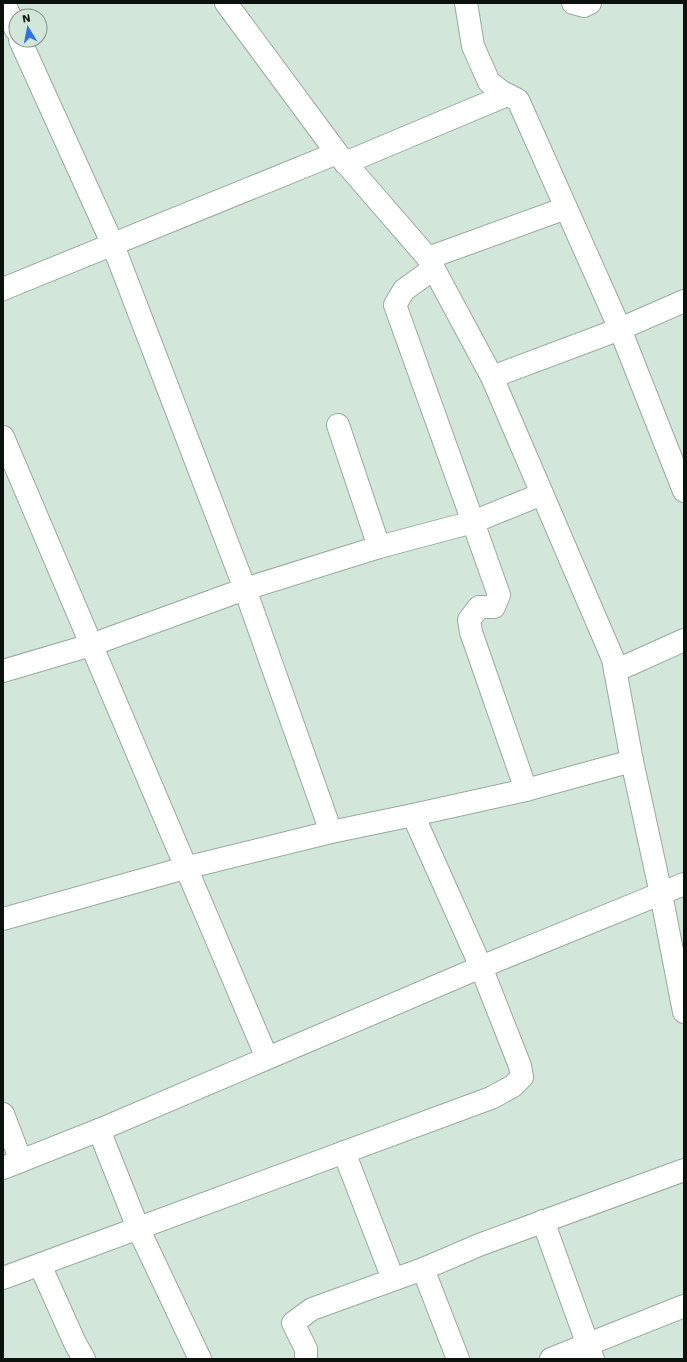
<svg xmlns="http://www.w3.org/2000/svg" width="687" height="1362" viewBox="0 0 687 1362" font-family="'Work Sans',sans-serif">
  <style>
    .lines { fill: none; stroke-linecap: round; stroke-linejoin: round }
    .street-casing { stroke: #97aa9e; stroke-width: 24 }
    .street { stroke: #fff; stroke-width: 22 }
  </style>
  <rect width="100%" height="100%" fill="#d2e6d9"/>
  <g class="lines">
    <g class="street-casing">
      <g id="street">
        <path d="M 4,3 L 16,30"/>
        <path d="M 226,3 L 337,153 L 428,258 L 492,377 L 613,659 L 632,761 L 661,894 L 684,1012"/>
        <path d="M 466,3 L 473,46 L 489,82 L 502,92 L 518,100 L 620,329 L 684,491"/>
        <path d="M 573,3 L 584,6 L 590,3"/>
        <path d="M 20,40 L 113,245 L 245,589 L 331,832"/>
        <path d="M 345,163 L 507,95"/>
        <path d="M 428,258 L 566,208"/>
        <path d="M 3,289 L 337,153"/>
        <path d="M 492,377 L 620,329 L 684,301"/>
        <path d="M 338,425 L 379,547"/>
        <path d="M 3,437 L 267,1058"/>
        <path d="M 3,671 L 91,645 L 245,589 L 379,547 L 473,522 L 395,305 L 404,290 L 433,269"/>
        <path d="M 615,671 L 684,640"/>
        <path d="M 526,790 L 471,632 L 469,620 L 479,607 L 494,607 L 499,595 L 473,522 L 542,494"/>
        <path d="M 3,919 L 185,868 L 331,832 L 413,815 L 526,790 L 632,761"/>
        <path d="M 3,1114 L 21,1161"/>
        <path d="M 99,1130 L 138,1228 L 200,1359"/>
        <path d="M 344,1152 L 393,1279"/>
        <path d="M 3,1168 L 99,1130 L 481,967 L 684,884"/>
        <path d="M 543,1221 L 593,1359"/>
        <path d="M 40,1265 L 75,1343 L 84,1359"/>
        <path d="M 423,1269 L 458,1359"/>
        <path d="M 3,1278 L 491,1098 L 513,1086 L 522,1077 L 520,1066 L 481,967 L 413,815"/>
        <path d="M 306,1359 L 306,1349 L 293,1323 L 312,1309 L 423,1269 L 479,1245 L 684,1170"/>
        <path d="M 551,1359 L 684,1306"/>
      </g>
    </g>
    <use href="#street" class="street"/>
  </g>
  <rect width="687" height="1362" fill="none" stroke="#0b120e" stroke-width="8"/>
  <g transform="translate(28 28) rotate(350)"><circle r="19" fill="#d2e6d9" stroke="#829188"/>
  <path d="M0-3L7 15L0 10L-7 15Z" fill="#2f73e0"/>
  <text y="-6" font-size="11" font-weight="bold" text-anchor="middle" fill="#0b120e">N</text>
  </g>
</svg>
